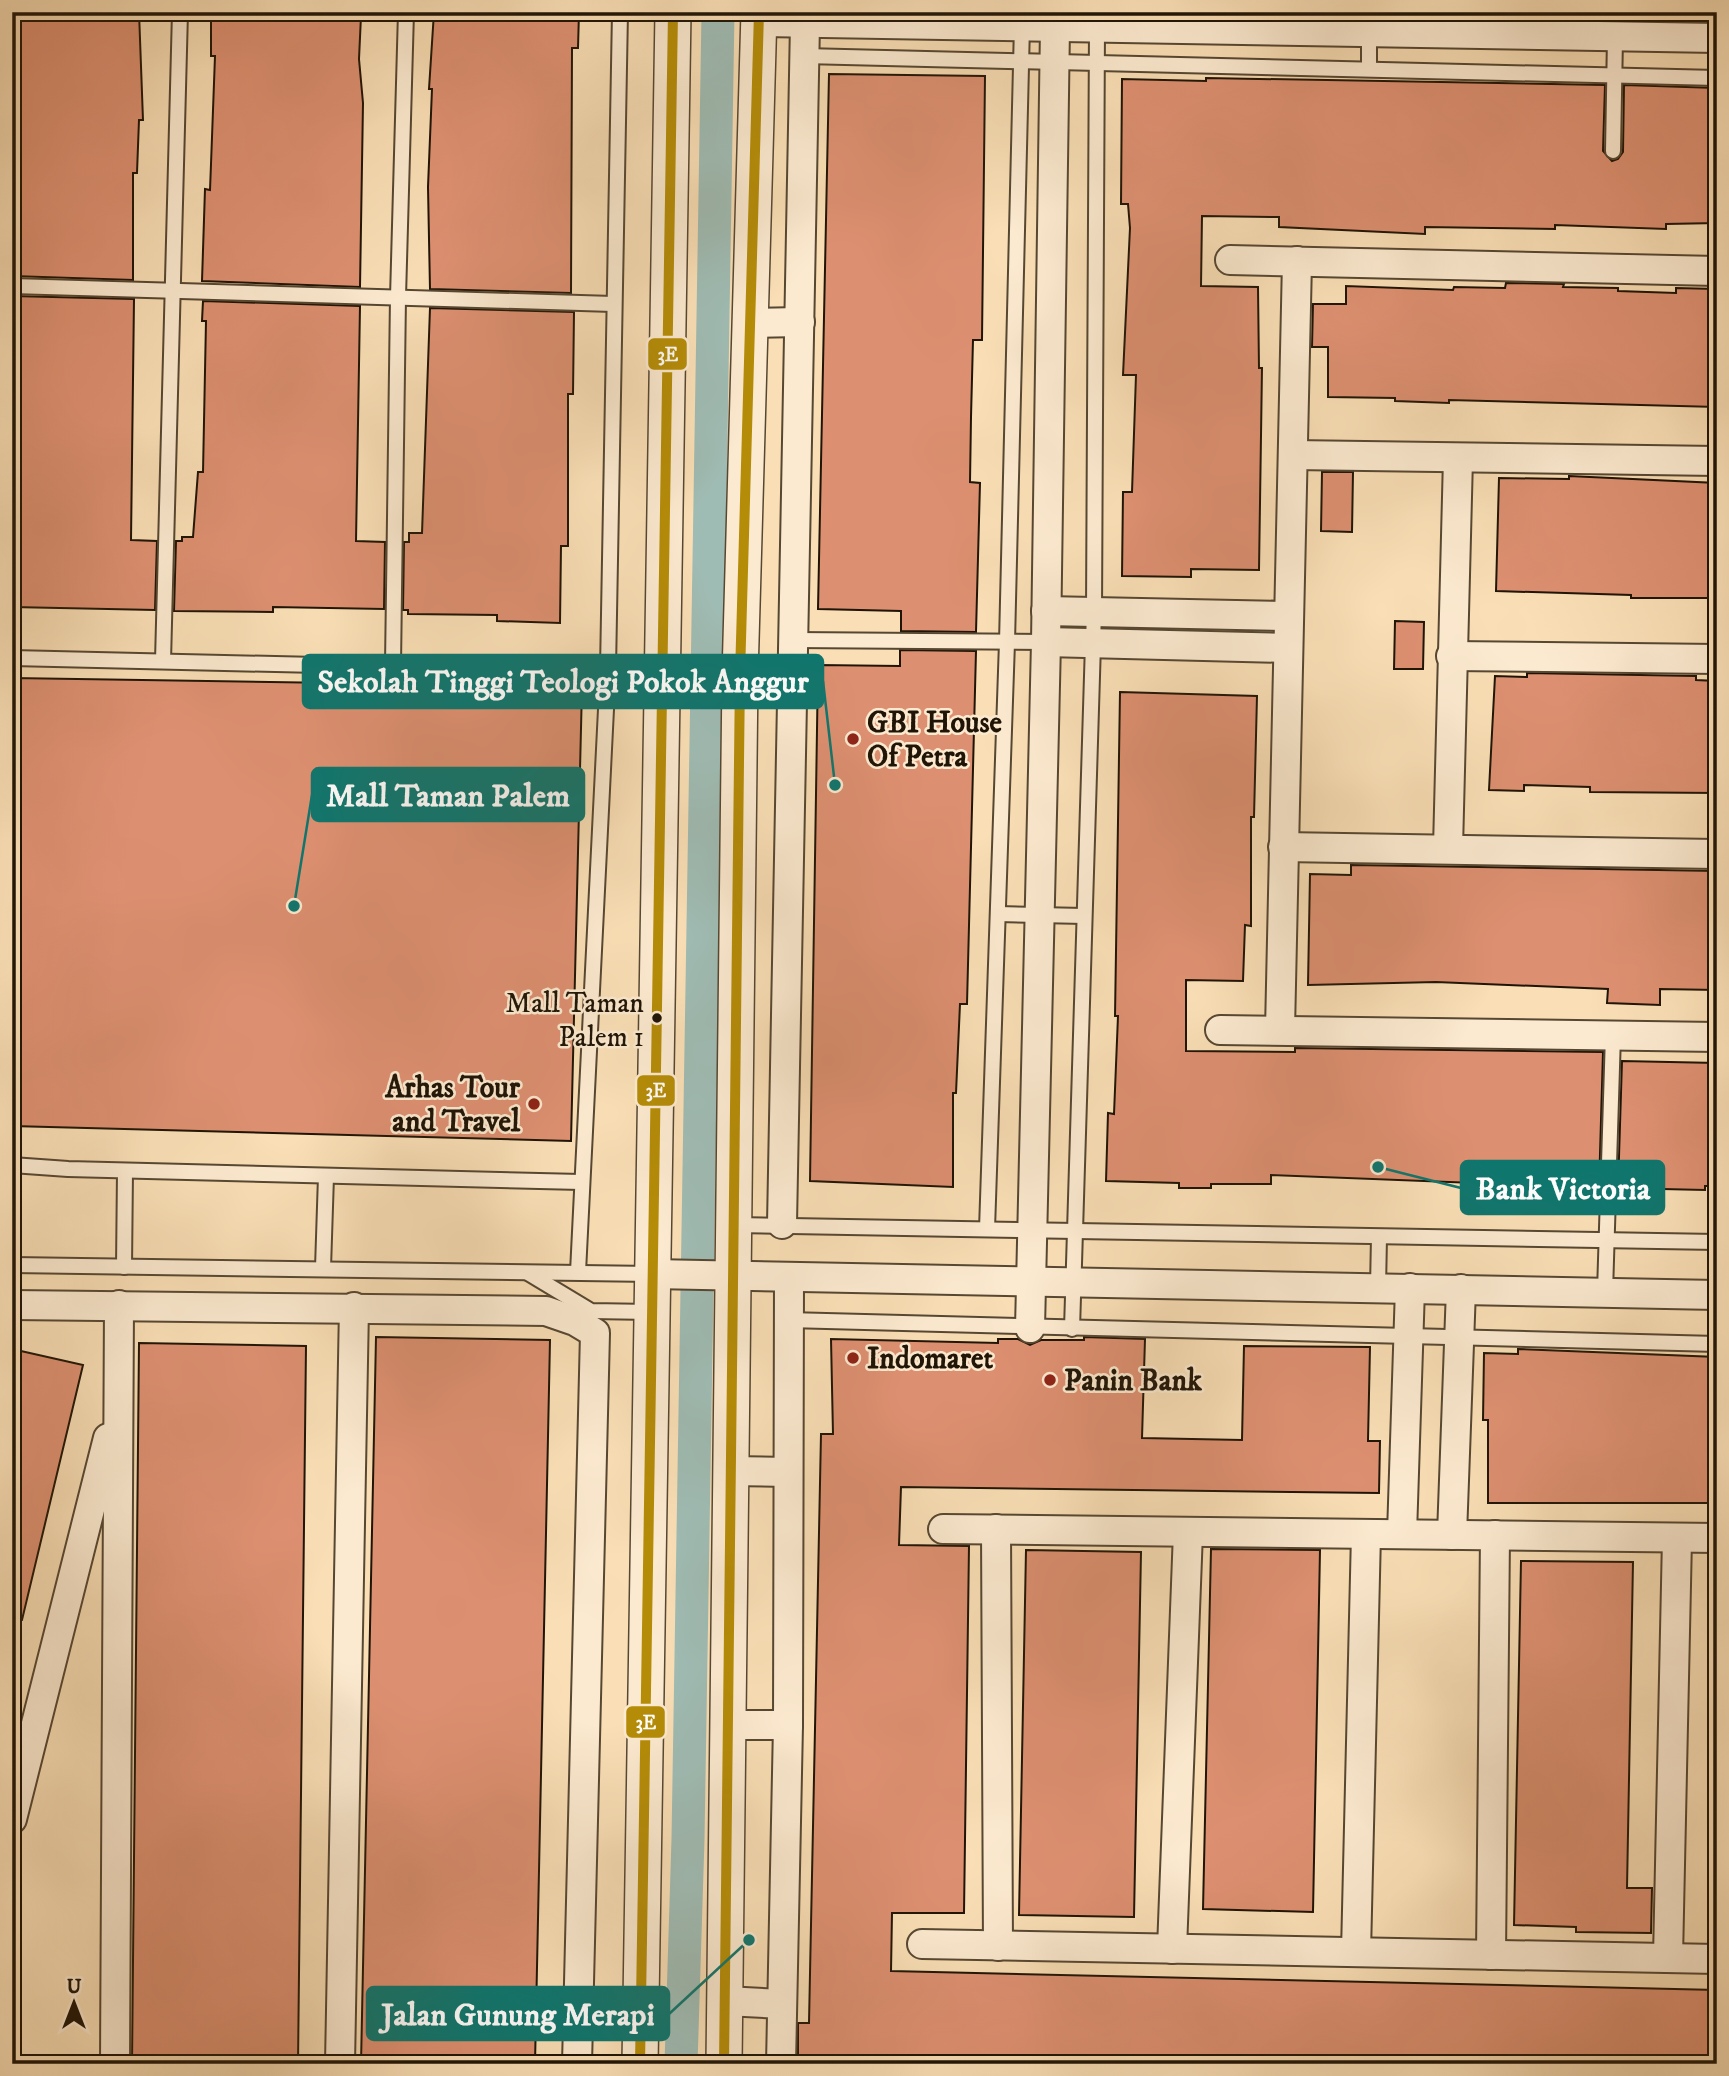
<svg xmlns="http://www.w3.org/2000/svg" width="1729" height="2076" viewBox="0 0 1729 2076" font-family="'IM FELL DW Pica',serif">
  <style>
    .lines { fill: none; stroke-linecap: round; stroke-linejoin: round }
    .canal { stroke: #9fbcb4; stroke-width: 33 }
    .building { fill: #dd9071; stroke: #1f1406; stroke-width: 2 }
    .service-casing { stroke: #564732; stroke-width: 18 }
    .minor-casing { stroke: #564732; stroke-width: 32 }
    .tertiary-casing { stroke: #564732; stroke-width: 38 }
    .service { stroke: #fcead0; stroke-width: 14 }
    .minor { stroke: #fcead0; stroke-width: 28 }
    .tertiary { stroke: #fcead0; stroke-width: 35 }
    .bus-1-casing { stroke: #fcead0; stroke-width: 16 }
    .bus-1 { stroke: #b58c07; stroke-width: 10 }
    .poi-dot { fill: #8f2418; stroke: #fcead0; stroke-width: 2.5 }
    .bus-dot { fill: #1f1406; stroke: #fcead0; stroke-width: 2.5 }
    .labels { text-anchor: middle; stroke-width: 5; stroke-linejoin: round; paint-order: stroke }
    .bus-label { font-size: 28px; fill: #1f1406; stroke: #fcead0; text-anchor: end }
    .poi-label { font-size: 30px; font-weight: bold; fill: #1f1406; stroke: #fcead0; text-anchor: start }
    .leader { fill: none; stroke: #0f766e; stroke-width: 2.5 }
    .callout-dot { fill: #0f766e; stroke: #fcead0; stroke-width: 2.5 }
    .callout { fill: #0f766e; stroke: #0f766e; stroke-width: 2.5 }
    .callout-label { font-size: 32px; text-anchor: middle; font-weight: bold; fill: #fff }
    .line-badge { stroke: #fcead0; stroke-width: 2.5 }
    .badge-label { font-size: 19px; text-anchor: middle; font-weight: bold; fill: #fff }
  </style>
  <rect width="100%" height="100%" fill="#fadfb6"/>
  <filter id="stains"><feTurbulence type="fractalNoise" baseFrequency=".00286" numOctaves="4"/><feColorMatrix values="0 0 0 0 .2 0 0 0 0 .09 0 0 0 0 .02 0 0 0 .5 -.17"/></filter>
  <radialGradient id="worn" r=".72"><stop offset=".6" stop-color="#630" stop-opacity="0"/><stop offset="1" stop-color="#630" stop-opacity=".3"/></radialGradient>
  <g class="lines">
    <path class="canal" d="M 681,2064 L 688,1839 L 718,12"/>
  </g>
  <g class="building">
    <path d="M 12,12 L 139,12 L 143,120 L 139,120 L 137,173 L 133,173 L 133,280 L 12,276 Z"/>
    <path d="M 211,12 L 361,16 L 359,59 L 363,103 L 360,287 L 202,281 L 205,189 L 210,190 L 211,164 L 215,56 L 211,56 Z"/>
    <path d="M 434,12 L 579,12 L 578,48 L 572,48 L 571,293 L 430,289 L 428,187 L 432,89 L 429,89 Z"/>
    <path d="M 829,74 L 985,76 L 982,340 L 973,340 L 971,417 L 970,482 L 980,483 L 976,632 L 901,631 L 901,611 L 818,609 Z"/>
    <path d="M 1206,78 L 1605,85 L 1603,151 L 1612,161 L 1618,159 L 1623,152 L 1624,85 L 1717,88 L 1717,223 L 1666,224 L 1666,229 L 1555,225 L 1555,229 L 1425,227 L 1425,234 L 1279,227 L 1279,217 L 1202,216 L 1201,286 L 1258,287 L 1259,368 L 1262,368 L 1259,570 L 1191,569 L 1191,577 L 1122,576 L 1123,492 L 1132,492 L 1136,375 L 1123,375 L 1130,228 L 1128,204 L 1121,204 L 1122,79 L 1206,81 Z"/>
    <path d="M 1506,283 L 1564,284 L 1563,287 L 1618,288 L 1618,291 L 1676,293 L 1676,288 L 1717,289 L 1717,407 L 1449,400 L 1449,403 L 1395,401 L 1395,398 L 1328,397 L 1328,347 L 1312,347 L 1313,304 L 1346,304 L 1346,286 L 1453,290 L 1454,287 L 1505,288 Z"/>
    <path d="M 12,296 L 134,299 L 131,540 L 157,541 L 155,610 L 12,607 Z"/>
    <path d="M 203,301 L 360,306 L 356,541 L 385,542 L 384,609 L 273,607 L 273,612 L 174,611 L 176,541 L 182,541 L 182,537 L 193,537 L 198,472 L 203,472 L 206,321 L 202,321 Z"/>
    <path d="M 430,308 L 574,312 L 573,394 L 568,394 L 568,546 L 561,546 L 560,623 L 497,621 L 497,615 L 408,614 L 408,610 L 403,610 L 404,542 L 409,542 L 409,533 L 422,533 Z"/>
    <path d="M 1322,472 L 1353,472 L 1352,532 L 1321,531 Z"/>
    <path d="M 1569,476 L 1717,483 L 1717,598 L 1631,598 L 1631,595 L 1496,591 L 1499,478 L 1569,479 Z"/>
    <path d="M 1395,621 L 1424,622 L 1423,669 L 1394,669 Z"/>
    <path d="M 900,650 L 976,651 L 967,1004 L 960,1004 L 956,1093 L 953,1093 L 953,1187 L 810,1181 L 818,665 L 900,666 Z"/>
    <path d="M 1527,673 L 1696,676 L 1696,680 L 1717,681 L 1717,793 L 1590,792 L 1590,787 L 1524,785 L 1524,791 L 1489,790 L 1495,676 L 1527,677 Z"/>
    <path d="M 12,678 L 582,687 L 571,1141 L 12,1126 Z"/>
    <path d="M 1120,692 L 1257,696 L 1254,817 L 1251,817 L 1251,926 L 1245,925 L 1243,981 L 1186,980 L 1186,1051 L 1295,1052 L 1295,1048 L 1603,1052 L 1599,1188 L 1271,1175 L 1271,1184 L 1211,1184 L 1211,1188 L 1179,1188 L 1179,1183 L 1106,1181 L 1108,1113 L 1114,1114 L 1118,1016 L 1115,1016 Z"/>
    <path d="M 1351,865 L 1717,871 L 1717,990 L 1660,989 L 1660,1005 L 1607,1003 L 1608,989 L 1436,982 L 1308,985 L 1310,874 L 1351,875 Z"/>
    <path d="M 1622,1061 L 1717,1063 L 1717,1186 L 1705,1186 L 1705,1190 L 1618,1188 Z"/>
    <path d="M 376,1337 L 550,1340 L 535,2064 L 361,2064 Z"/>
    <path d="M 1084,1337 L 1145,1339 L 1142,1438 L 1242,1440 L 1244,1346 L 1370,1347 L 1368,1441 L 1380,1441 L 1379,1493 L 901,1487 L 899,1545 L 969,1546 L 964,1913 L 892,1913 L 891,1971 L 1717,1990 L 1717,2064 L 798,2064 L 798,2023 L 809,2023 L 821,1434 L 833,1434 L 831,1339 L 998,1343 L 998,1339 L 1018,1339 L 1030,1345 L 1041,1340 L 1084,1340 Z"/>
    <path d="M 139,1343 L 306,1346 L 298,2064 L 132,2064 Z"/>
    <path d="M 12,1349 L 83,1365 L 22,1620 L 12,1619 Z"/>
    <path d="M 1518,1349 L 1717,1357 L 1717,1503 L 1488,1503 L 1488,1420 L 1483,1420 L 1484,1353 L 1518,1354 Z"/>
    <path d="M 1211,1549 L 1320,1550 L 1313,1912 L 1203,1909 Z"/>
    <path d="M 1026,1550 L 1141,1552 L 1134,1917 L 1019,1915 Z"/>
    <path d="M 1521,1561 L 1633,1562 L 1627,1888 L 1652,1888 L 1651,1933 L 1576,1932 L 1576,1927 L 1514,1925 Z"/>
  </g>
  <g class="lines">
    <g class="service-casing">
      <g id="service">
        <path d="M 1369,33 L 1369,69"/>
        <path d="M 804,56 L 1717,78"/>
        <path d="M 1613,151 L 1615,37"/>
        <path d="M 12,286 L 613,304"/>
        <path d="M 794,640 L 1046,642"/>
        <path d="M 12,658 L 662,673"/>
        <path d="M 163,661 L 180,12"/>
        <path d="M 393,665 L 398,297 L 406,12"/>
        <path d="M 998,914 L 1084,916"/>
        <path d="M 12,1165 L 68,1169 L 581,1182"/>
        <path d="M 733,1225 L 1717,1242"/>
        <path d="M 987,1229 L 1007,642 L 1022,25"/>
        <path d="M 12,1265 L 653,1274"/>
        <path d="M 124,1267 L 125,1171"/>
        <path d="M 323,1268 L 326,1176"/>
        <path d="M 578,1272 L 608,669 L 620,12"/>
        <path d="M 528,1273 L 591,1311 L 651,1312"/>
        <path d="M 1378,1288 L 1379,1237"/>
        <path d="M 1605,1292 L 1613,1035"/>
        <path d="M 788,1320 L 1717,1344"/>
        <path d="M 1072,1329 L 1094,611 L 1097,27"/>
      </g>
    </g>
    <g class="minor-casing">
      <g id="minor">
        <path d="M 758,22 L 1717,38"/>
        <path d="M 1230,260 L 1717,271"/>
        <path d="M 750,323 L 800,322"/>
        <path d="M 1293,455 L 1717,461"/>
        <path d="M 1046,611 L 1288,616"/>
        <path d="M 1046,642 L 1287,648"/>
        <path d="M 1451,656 L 1717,659"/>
        <path d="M 663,673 L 793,676"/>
        <path d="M 1283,847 L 1717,854"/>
        <path d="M 1448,848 L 1458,458"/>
        <path d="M 1220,1030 L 1717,1037"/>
        <path d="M 1280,1030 L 1297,261"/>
        <path d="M 782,1224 L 805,23"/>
        <path d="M 653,1274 L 1717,1295"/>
        <path d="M 12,1305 L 546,1311 L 575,1321 L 595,1333 L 577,2064"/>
        <path d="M 1030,1328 L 1046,642 L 1055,26"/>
        <path d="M 730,1471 L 788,1472"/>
        <path d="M 943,1529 L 1717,1538"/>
        <path d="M 996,1529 L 998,1946"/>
        <path d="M 1402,1534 L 1410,1288"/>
        <path d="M 1452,1535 L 1461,1289"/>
        <path d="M 727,1725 L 788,1725"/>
        <path d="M 12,1819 L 108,1438"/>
        <path d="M 922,1944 L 1717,1959"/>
        <path d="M 1172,1949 L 1188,1532"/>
        <path d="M 1356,1952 L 1366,1534"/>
        <path d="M 1491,1955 L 1495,1535"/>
        <path d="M 1668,1958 L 1677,1538"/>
        <path d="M 725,2001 L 782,2004"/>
        <path d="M 115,2064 L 119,1305"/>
        <path d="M 340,2064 L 354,1307"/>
        <path d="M 781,2064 L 788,1725 L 789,1278"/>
      </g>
    </g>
    <g class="tertiary-casing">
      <g id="tertiary">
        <path d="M 640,2064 L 673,12"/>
        <path d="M 724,2064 L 740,675 L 759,12"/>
      </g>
    </g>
    <use href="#service" class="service"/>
    <use href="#minor" class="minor"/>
    <use href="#tertiary" class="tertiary"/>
    <g class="bus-1-casing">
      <g id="bus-1">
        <path d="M 640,2064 L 673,12"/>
        <path d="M 724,2064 L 740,675 L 759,12"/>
      </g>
    </g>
    <use href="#bus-1" class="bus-1"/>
  </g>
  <g class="poi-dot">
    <circle cx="853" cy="739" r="7"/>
    <circle cx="534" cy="1104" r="7"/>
    <circle cx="853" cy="1358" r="7"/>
    <circle cx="1050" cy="1380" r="7"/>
  </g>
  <circle class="bus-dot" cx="657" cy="1018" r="6"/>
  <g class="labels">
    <g class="bus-label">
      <text x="644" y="1012">Mall Taman<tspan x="644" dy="34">Palem 1</tspan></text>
    </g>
    <g class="poi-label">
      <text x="867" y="732">GBI House<tspan x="867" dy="34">Of Petra</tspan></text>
      <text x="520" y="1097" text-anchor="end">Arhas Tour<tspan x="520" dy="34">and Travel</tspan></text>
      <text x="867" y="1368">Indomaret</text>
      <text x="1064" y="1390">Panin Bank</text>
    </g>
  </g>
  <path class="leader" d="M835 785L823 681M294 906L312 795M1378 1167L1461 1188M749 1940L669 2014"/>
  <g class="callout-dot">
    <circle cx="835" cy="785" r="7"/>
    <circle cx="294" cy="906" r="7"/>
    <circle cx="1378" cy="1167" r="7"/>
    <circle cx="749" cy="1940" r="7"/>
  </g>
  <g class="callout">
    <rect x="303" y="655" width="520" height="53" rx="7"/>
    <rect x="312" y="768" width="272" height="53" rx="7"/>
    <rect x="1461" y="1161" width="203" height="53" rx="7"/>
    <rect x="367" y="1987" width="302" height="53" rx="7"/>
  </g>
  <g class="callout-label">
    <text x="563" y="692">Sekolah Tinggi Teologi Pokok Anggur</text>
    <text x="448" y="806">Mall Taman Palem</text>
    <text x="1563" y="1199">Bank Victoria</text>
    <text x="518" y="2025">Jalan Gunung Merapi</text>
  </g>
  <g class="line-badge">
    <rect x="647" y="337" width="41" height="34" rx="7" fill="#b58c07"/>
    <rect x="636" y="1074" width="40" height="33" rx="7" fill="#b58c07"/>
    <rect x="625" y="1705" width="41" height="34" rx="7" fill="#b58c07"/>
  </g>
  <g class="badge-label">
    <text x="668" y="361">3E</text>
    <text x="656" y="1097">3E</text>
    <text x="646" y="1729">3E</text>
  </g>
  <rect width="1729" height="2076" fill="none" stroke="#fadfb6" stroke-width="42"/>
  <rect x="14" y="14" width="1701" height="2048" fill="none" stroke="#1f1406" stroke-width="3.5"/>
  <rect x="21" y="21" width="1687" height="2034" fill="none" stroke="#1f1406" stroke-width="2"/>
  <g transform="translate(74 2003)" stroke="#fcead0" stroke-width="5" paint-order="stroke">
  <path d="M0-5L12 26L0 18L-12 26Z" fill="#1f1406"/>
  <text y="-10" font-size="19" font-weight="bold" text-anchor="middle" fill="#1f1406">U</text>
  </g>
  <rect width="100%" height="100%" filter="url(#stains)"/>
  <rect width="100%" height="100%" fill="url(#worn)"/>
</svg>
